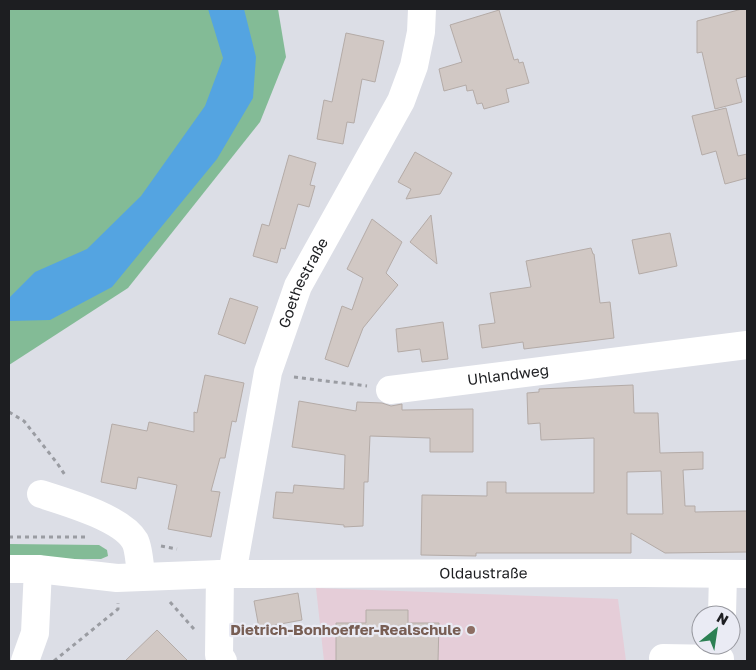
<svg xmlns="http://www.w3.org/2000/svg" width="756" height="670" viewBox="0 0 756 670" font-family="'Golos Text',sans-serif">
  <style>
    .education { fill: #e5cdd8 }
    .green { fill: #83bb96 }
    .water { fill: #54a4e1 }
    .building { fill: #d1c8c4; stroke: #b4aba7; fill-rule: evenodd }
    .lines { fill: none; stroke-linecap: round; stroke-linejoin: round }
    .path { stroke: #9a9ca2; stroke-width: 3; stroke-dasharray: 4 4; stroke-linecap: butt }
    .minor { stroke: #fff; stroke-width: 28 }
    .education-dot { fill: #8d6e63; stroke: #eaebf4; stroke-width: 2 }
    .labels { text-anchor: middle; stroke-width: 4.5; stroke-linejoin: round; paint-order: stroke }
    .street-label { font-size: 15px; fill: #1d1e21; stroke: #eaebf4 }
    .education-label { font-size: 15px; font-weight: bold; fill: #785e54; stroke: #eaebf4; text-anchor: end }
  </style>
  <rect width="100%" height="100%" fill="#dcdee6"/>
  <path class="education" d="M 316,588 L 618,599 L 626,661 L 324,661 Z"/>
  <g class="green">
    <path d="M 9,9 L 278,9 L 286,57 L 260,122 L 128,288 L 9,365 Z"/>
    <path d="M 9,544 L 99,545 L 107,550 L 108,556 L 101,559 L 9,559 Z"/>
  </g>
  <path class="water" d="M 208,9 L 244,9 L 256,57 L 253,98 L 217,159 L 112,287 L 50,320 L 9,321 L 9,298 L 35,272 L 87,249 L 141,196 L 205,106 L 223,58 Z"/>
  <g class="building">
    <path d="M 742,9 L 747,9 L 747,76 L 736,79 L 742,102 L 715,109 L 702,52 L 697,53 L 697,21 Z"/>
    <path d="M 499,10 L 514,60 L 518,59 L 519,63 L 523,62 L 529,83 L 506,89 L 509,102 L 484,109 L 482,103 L 477,104 L 473,90 L 467,91 L 466,85 L 444,91 L 439,69 L 462,62 L 450,25 Z"/>
    <path d="M 346,33 L 384,41 L 375,82 L 362,79 L 354,123 L 347,122 L 343,144 L 317,139 L 324,100 L 332,102 Z"/>
    <path d="M 726,108 L 738,156 L 747,154 L 747,178 L 725,184 L 716,151 L 702,155 L 692,116 Z"/>
    <path d="M 415,152 L 452,173 L 440,194 L 406,199 L 411,189 L 398,182 Z"/>
    <path d="M 289,155 L 316,163 L 310,185 L 315,186 L 309,207 L 298,204 L 285,249 L 281,248 L 277,263 L 253,256 L 262,224 L 269,226 Z"/>
    <path d="M 431,215 L 437,264 L 410,242 Z"/>
    <path d="M 372,219 L 402,242 L 386,273 L 398,285 L 363,328 L 348,367 L 325,359 L 342,306 L 352,310 L 363,278 L 347,269 Z"/>
    <path d="M 670,233 L 677,266 L 639,274 L 632,240 Z"/>
    <path d="M 591,248 L 593,254 L 594,254 L 600,303 L 610,302 L 614,338 L 524,349 L 523,342 L 482,348 L 479,325 L 495,323 L 490,293 L 531,287 L 526,261 Z"/>
    <path d="M 230,298 L 258,307 L 245,344 L 218,334 Z"/>
    <path d="M 443,322 L 448,359 L 422,362 L 420,349 L 398,352 L 396,329 Z"/>
    <path d="M 205,375 L 244,383 L 236,422 L 232,421 L 225,458 L 220,458 L 211,491 L 220,492 L 211,537 L 168,529 L 177,485 L 138,477 L 136,489 L 101,482 L 112,424 L 147,431 L 149,422 L 194,432 L 194,412 L 197,413 Z"/>
    <path d="M 633,385 L 634,413 L 658,413 L 660,453 L 703,452 L 703,469 L 683,470 L 685,506 L 695,506 L 695,512 L 747,511 L 747,552 L 665,553 L 631,533 L 631,553 L 476,553 L 476,556 L 421,555 L 422,495 L 487,496 L 487,482 L 506,482 L 506,493 L 594,493 L 594,438 L 541,440 L 540,423 L 528,424 L 527,393 L 539,392 L 539,389 ZM 661,471 L 663,514 L 627,514 L 627,472 Z"/>
    <path d="M 299,401 L 356,411 L 357,402 L 382,403 L 391,406 L 402,404 L 402,410 L 473,409 L 473,452 L 430,452 L 430,438 L 370,436 L 368,482 L 364,482 L 363,526 L 344,527 L 344,525 L 273,518 L 276,492 L 293,493 L 294,485 L 344,489 L 345,455 L 292,447 Z"/>
    <path d="M 298,593 L 302,620 L 259,628 L 254,601 Z"/>
    <path d="M 366,610 L 408,610 L 408,623 L 439,623 L 438,661 L 336,661 L 336,623 L 366,623 Z"/>
    <path d="M 157,630 L 188,661 L 125,661 Z"/>
  </g>
  <g class="lines">
    <g class="path">
      <path d="M 294,377 L 367,386"/>
      <path d="M 9,412 L 24,421 L 57,463 L 65,475"/>
      <path d="M 9,537 L 86,537"/>
      <path d="M 161,546 L 177,549"/>
      <path d="M 170,602 L 194,629"/>
      <path d="M 54,661 L 118,609 L 118,603"/>
    </g>
    <g class="minor">
      <path id="s1" d="M 390,390 L 747,345"/>
      <path d="M 41,494 C 66,502 122,518 135,541 C 139,549 140,567 141,576"/>
      <path id="s2" d="M 9,569 L 38,569 L 117,578 L 220,574 L 643,573 L 747,574"/>
      <path d="M 220,574 L 219,655 L 223,661"/>
      <path id="s3" d="M 232,574 L 268,372 L 298,286 L 401,101 L 414,66 L 421,32 L 422,9"/>
      <path d="M 722,615 L 723,574"/>
      <path d="M 663,658 L 720,659"/>
      <path d="M 25,661 L 35,633 L 38,569"/>
    </g>
  </g>
  <circle class="education-dot" cx="471" cy="630" r="5"/>
  <g class="labels">
    <g class="street-label">
      <text dy="5" stroke="none"><textPath href="#s3" startOffset="301">Goethestraße</textPath></text>
      <text dy="5" stroke="none"><textPath href="#s1" startOffset="119">Uhlandweg</textPath></text>
      <text dy="5" stroke="none"><textPath href="#s2" startOffset="475">Oldaustraße</textPath></text>
    </g>
    <g class="education-label">
      <text x="461" y="635">Dietrich-Bonhoeffer-Realschule</text>
    </g>
  </g>
  <rect width="756" height="670" fill="none" stroke="#1d1e21" stroke-width="20"/>
  <g transform="translate(716 630) rotate(30)"><circle r="24" fill="#eaebf4" stroke="#9899a0"/>
  <path d="M0-4L9 19L0 12L-9 19Z" fill="#2c8053"/>
  <text y="-8" font-size="14" font-weight="bold" text-anchor="middle" fill="#1d1e21">N</text>
  </g>
</svg>
